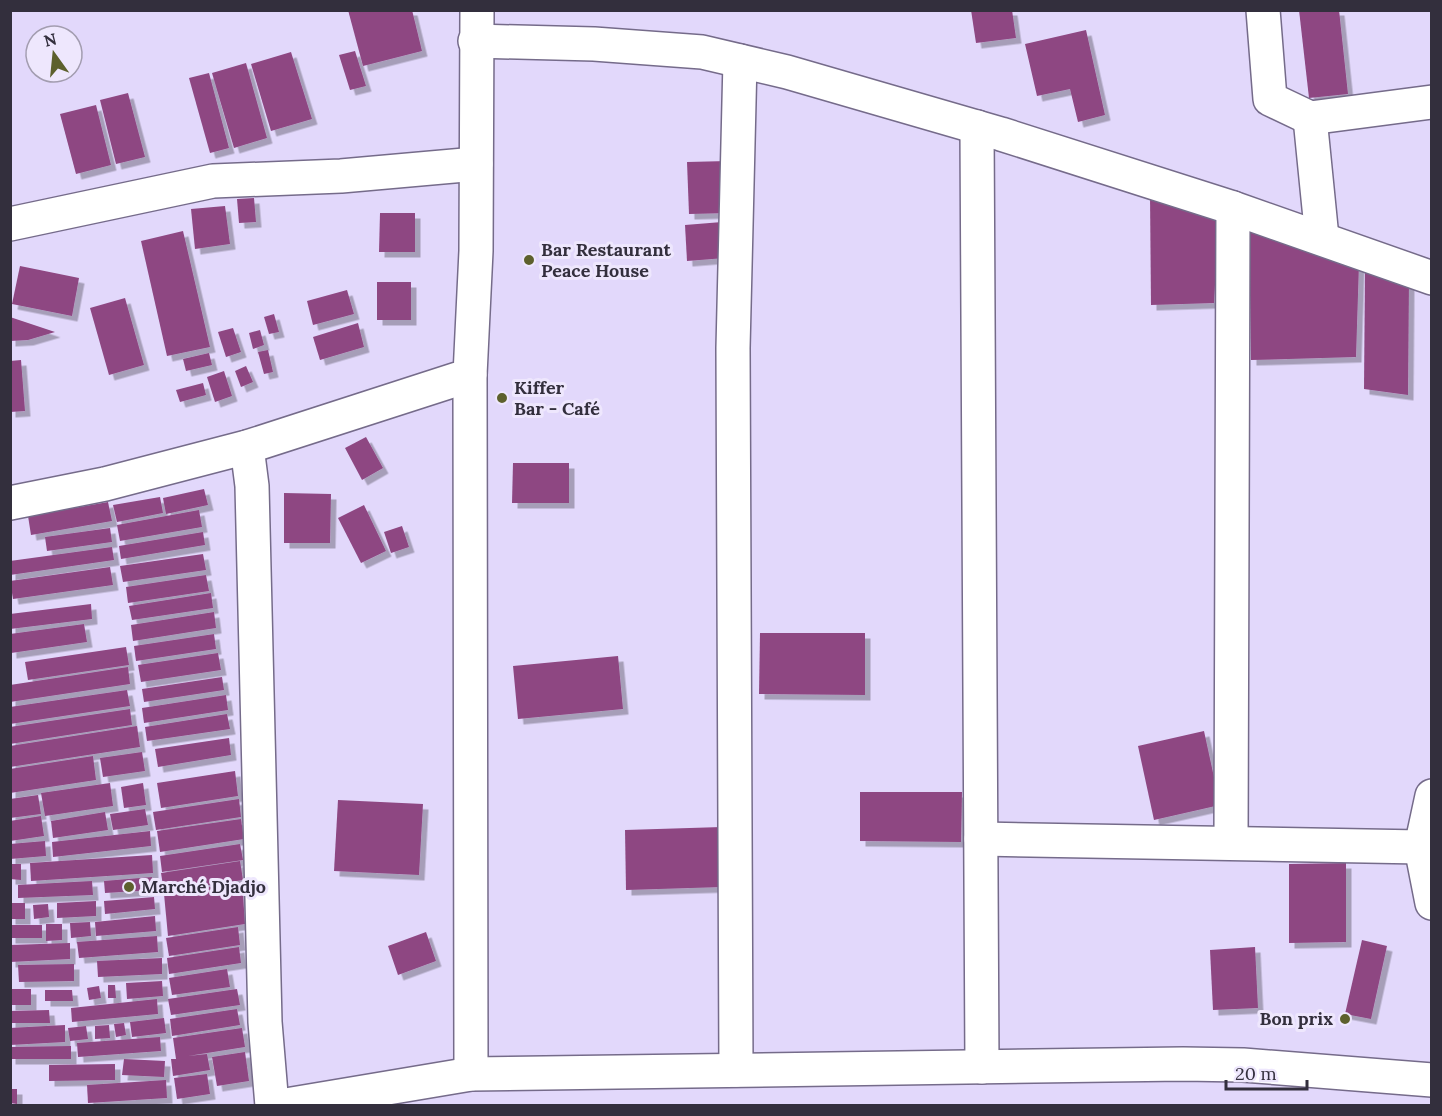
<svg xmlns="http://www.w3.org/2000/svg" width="1442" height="1116" viewBox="0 0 1442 1116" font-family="Lora,serif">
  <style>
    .building { fill: #8e4782; filter: url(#shadow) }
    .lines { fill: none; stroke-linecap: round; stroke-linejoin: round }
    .minor-casing { stroke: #756b8a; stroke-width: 36 }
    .minor { stroke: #fff; stroke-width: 33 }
    .poi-dot { fill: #5d602d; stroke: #eee7fd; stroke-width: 2 }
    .labels { text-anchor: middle; stroke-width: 6; stroke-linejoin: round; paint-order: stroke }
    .poi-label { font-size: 18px; font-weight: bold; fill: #332f3d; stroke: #eee7fd; text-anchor: start }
  </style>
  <defs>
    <filter id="shadow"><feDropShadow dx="5.5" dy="5.5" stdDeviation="0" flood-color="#0004"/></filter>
  </defs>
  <rect width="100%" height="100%" fill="#e2d8fb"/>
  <g class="building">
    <path d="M 348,10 L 412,10 L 422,51 L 363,66 Z"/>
    <path d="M 971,10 L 1012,10 L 1016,38 L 976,43 Z"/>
    <path d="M 1299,10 L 1339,10 L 1348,94 L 1309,98 Z"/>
    <path d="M 1086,30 L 1105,115 L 1078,122 L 1070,89 L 1037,96 L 1025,44 Z"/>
    <path d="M 355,51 L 366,86 L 350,90 L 339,55 Z"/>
    <path d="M 291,52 L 312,119 L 271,131 L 251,64 Z"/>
    <path d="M 246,63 L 267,138 L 234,148 L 212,73 Z"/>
    <path d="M 209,73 L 229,148 L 210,153 L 189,78 Z"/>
    <path d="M 128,93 L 145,157 L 116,164 L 100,100 Z"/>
    <path d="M 96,105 L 111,165 L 76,174 L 60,114 Z"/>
    <path d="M 728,161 L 729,213 L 689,214 L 687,162 Z"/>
    <path d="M 1150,194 L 1219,215 L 1214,303 L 1151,305 Z"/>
    <path d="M 254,198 L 256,222 L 239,223 L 237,199 Z"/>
    <path d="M 225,206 L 230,244 L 195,249 L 191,209 Z"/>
    <path d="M 380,213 L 415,213 L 415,252 L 379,252 Z"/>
    <path d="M 722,222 L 725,258 L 687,261 L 685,225 Z"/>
    <path d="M 1249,228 L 1359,263 L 1356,357 L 1251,360 Z"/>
    <path d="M 183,231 L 210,347 L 167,356 L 141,241 Z"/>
    <path d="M 20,266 L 79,278 L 72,316 L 12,304 Z"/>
    <path d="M 1365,269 L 1409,280 L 1408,395 L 1364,389 Z"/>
    <rect x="377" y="282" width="34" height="38"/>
    <path d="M 347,290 L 354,314 L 313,325 L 307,301 Z"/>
    <path d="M 125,298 L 144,365 L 109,375 L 90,308 Z"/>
    <path d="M 274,314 L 279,332 L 269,334 L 264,317 Z"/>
    <path d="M 10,317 L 55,332 L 28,340 L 10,341 Z"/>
    <path d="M 358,323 L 364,347 L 320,360 L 313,337 Z"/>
    <path d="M 233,328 L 241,352 L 226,357 L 218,332 Z"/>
    <path d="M 260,330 L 264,345 L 253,349 L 249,333 Z"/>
    <path d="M 268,350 L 273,372 L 264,374 L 258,352 Z"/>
    <path d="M 209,353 L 212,365 L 186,371 L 183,359 Z"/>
    <path d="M 21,360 L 25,411 L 10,412 L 10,361 Z"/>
    <path d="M 246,366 L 253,382 L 241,387 L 235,371 Z"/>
    <path d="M 224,371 L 232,396 L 215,402 L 207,377 Z"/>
    <path d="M 203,383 L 206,395 L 180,402 L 176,390 Z"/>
    <path d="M 366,437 L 383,468 L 362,480 L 345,448 Z"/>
    <path d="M 513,463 L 569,463 L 569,503 L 512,503 Z"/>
    <path d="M 204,489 L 208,505 L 166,514 L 163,498 Z"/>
    <path d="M 284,493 L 331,494 L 330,543 L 284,543 Z"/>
    <path d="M 160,497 L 163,513 L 117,522 L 113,505 Z"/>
    <path d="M 108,502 L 112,521 L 31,535 L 28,516 Z"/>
    <path d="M 364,505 L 386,551 L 361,563 L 338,518 Z"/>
    <path d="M 199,510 L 202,527 L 120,541 L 117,525 Z"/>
    <path d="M 402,526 L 409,547 L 391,553 L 384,532 Z"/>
    <path d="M 110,528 L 112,542 L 47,551 L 45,537 Z"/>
    <path d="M 203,532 L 205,545 L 121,559 L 119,546 Z"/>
    <path d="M 112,547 L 114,560 L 10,575 L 10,561 Z"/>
    <path d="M 203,554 L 206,570 L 123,582 L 120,566 Z"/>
    <path d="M 110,567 L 113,585 L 13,599 L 10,581 Z"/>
    <path d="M 206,575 L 209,591 L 128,603 L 126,587 Z"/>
    <path d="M 211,593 L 213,608 L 132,620 L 129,606 Z"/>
    <path d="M 91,604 L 92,619 L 10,629 L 10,614 Z"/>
    <path d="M 214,612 L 216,628 L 133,641 L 131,625 Z"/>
    <path d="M 84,624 L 87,642 L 11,653 L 10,634 Z"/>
    <path d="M 760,633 L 865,633 L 865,695 L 759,694 Z"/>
    <path d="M 214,634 L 216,649 L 136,661 L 134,646 Z"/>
    <path d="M 126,647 L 129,665 L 28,680 L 25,662 Z"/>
    <path d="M 218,653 L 221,670 L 141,682 L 138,665 Z"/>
    <path d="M 618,656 L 623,709 L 518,719 L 513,666 Z"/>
    <path d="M 128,667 L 130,684 L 10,702 L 10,685 Z"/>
    <path d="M 222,677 L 224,690 L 144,702 L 142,689 Z"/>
    <path d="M 127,690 L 130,706 L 10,724 L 10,707 Z"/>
    <path d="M 226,695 L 228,710 L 144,723 L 142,708 Z"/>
    <path d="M 130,709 L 132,725 L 10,744 L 10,727 Z"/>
    <path d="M 227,714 L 230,729 L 147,741 L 145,727 Z"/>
    <path d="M 137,726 L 140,747 L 10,767 L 10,746 Z"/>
    <path d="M 1204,731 L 1220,805 L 1154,820 L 1138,746 Z"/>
    <path d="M 229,738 L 231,755 L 158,767 L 155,749 Z"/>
    <path d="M 142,752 L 145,771 L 103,777 L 100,758 Z"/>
    <path d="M 93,756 L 96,780 L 10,793 L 10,769 Z"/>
    <path d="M 235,771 L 238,796 L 161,808 L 157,783 Z"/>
    <path d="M 110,783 L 113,806 L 45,816 L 41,793 Z"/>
    <path d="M 143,783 L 146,805 L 124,808 L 121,787 Z"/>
    <path d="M 860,792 L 962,792 L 961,842 L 860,841 Z"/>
    <path d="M 38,795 L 41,814 L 10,818 L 10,799 Z"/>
    <path d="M 239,799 L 241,817 L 156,830 L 153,812 Z"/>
    <path d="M 338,800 L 423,804 L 419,875 L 334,871 Z"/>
    <path d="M 145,809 L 148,825 L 113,830 L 110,814 Z"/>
    <path d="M 105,812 L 108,830 L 53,838 L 51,821 Z"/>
    <path d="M 41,816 L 44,836 L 10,841 L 10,821 Z"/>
    <path d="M 241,819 L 244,839 L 160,852 L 157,831 Z"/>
    <path d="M 722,827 L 723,887 L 626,890 L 625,830 Z"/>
    <path d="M 150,831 L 151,846 L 53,857 L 52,842 Z"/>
    <path d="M 45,841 L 46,856 L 10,859 L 10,844 Z"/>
    <path d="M 240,844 L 243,860 L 162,872 L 160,856 Z"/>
    <path d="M 152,855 L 153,873 L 31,881 L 30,863 Z"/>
    <path d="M 240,861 L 243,880 L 164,892 L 161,873 Z"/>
    <path d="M 1346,863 L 1346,942 L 1289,943 L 1289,864 Z"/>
    <path d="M 10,864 L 21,864 L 21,880 L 10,879 Z"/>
    <path d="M 152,877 L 153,890 L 105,893 L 104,881 Z"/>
    <path d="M 92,881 L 93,895 L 18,898 L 18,885 Z"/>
    <path d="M 242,882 L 245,924 L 168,936 L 164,894 Z"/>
    <path d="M 154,897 L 155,909 L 105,914 L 104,901 Z"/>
    <path d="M 96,901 L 96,916 L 57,918 L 57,903 Z"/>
    <rect x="10" y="903" width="15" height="16"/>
    <path d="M 48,904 L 49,917 L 34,919 L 33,905 Z"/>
    <path d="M 155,916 L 156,931 L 96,936 L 95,922 Z"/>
    <path d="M 90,922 L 91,936 L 71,938 L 70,923 Z"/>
    <path d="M 46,924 L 62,924 L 62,940 L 46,941 Z"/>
    <rect x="10" y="925" width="32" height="13"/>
    <path d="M 238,927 L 240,945 L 169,956 L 166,938 Z"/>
    <path d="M 426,932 L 436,961 L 398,975 L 388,946 Z"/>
    <path d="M 157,936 L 158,952 L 79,958 L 77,942 Z"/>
    <path d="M 1362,940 L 1387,946 L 1371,1019 L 1345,1014 Z"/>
    <path d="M 70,943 L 70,959 L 10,962 L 10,945 Z"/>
    <path d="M 239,947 L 241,963 L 169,974 L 167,958 Z"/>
    <path d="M 1255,947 L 1258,1008 L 1213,1010 L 1210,950 Z"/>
    <path d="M 162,958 L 162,974 L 98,977 L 97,961 Z"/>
    <path d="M 74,964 L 74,981 L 19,982 L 18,965 Z"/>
    <path d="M 227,969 L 230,987 L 172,995 L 169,978 Z"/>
    <path d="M 162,981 L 163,996 L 127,999 L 126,983 Z"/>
    <path d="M 108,985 L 115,985 L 116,998 L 108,998 Z"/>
    <path d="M 99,986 L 101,998 L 89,1000 L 87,988 Z"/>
    <rect x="10" y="989" width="21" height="16"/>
    <path d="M 237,989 L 240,1005 L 171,1015 L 168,999 Z"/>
    <path d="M 45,990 L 72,990 L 73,1001 L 45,1001 Z"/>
    <path d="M 157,999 L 158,1014 L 72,1022 L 71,1008 Z"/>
    <path d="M 237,1009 L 240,1025 L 172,1036 L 170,1019 Z"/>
    <path d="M 49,1010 L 50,1023 L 10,1023 L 10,1011 Z"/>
    <path d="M 164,1018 L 166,1033 L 132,1037 L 130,1022 Z"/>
    <path d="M 124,1023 L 126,1035 L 116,1037 L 114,1024 Z"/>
    <path d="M 65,1025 L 65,1042 L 10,1045 L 10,1028 Z"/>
    <path d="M 109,1025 L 110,1038 L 95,1039 L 95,1026 Z"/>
    <path d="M 86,1026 L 88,1039 L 70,1041 L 68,1028 Z"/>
    <path d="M 242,1028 L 245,1047 L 188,1056 L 207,1054 L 210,1070 L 173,1076 L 171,1059 L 176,1059 L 173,1038 Z"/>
    <path d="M 160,1037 L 161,1051 L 78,1057 L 77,1043 Z"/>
    <path d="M 71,1046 L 71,1059 L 10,1059 L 10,1047 Z"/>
    <path d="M 245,1052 L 249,1081 L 217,1086 L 212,1057 Z"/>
    <path d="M 124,1059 L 165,1061 L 164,1077 L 122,1075 Z"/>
    <path d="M 115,1064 L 115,1080 L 49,1081 L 49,1065 Z"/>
    <path d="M 207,1074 L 210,1094 L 177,1099 L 174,1078 Z"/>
    <path d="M 166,1080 L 167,1098 L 88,1103 L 87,1085 Z"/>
    <path d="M 10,1089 L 17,1089 L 17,1104 L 10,1103 Z"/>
  </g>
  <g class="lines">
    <g class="minor-casing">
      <g id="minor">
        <path d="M 1263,10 L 1270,99 L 1310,118"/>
        <path d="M 475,41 L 594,44 L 702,52 L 787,72 L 1001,134 L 1233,208 L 1432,278"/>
        <path d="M 977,127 L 982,1067"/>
        <path d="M 10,224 L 213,181 L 341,176 L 476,164"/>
        <path d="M 1322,238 L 1310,118 L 1432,102"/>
        <path d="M 470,375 L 471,1074"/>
        <path d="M 247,447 L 252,486 L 265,1022 L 272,1106"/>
        <path d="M 10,503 L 105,484 L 247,447 L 470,375 L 476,251 L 477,10"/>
        <path d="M 1432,796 L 1421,847 L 1432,903"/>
        <path d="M 981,839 L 1421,847"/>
        <path d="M 1231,843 L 1233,208"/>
        <path d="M 736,1070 L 733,348 L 740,61"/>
        <path d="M 280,1106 L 471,1074 L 1183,1064 L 1243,1065 L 1432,1080"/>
      </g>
    </g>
    <use href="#minor" class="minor"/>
  </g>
  <g class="poi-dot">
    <circle cx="529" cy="260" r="6"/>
    <circle cx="502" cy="398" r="6"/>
    <circle cx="129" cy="887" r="6"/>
    <circle cx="1345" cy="1019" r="6"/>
  </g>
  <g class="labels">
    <g class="poi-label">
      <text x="541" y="256">Bar Restaurant<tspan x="541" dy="21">Peace House</tspan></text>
      <text x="514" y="394">Kiffer<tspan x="514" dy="21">Bar - Café</tspan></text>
      <text x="141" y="893">Marché Djadjo</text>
      <text x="1333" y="1025" text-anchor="end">Bon prix</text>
    </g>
  </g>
  <rect width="1442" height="1116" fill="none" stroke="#332f3d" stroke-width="24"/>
  <g transform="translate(54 54) rotate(345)"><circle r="28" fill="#eee7fd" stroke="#a39db0" stroke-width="1.5"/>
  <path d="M0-4.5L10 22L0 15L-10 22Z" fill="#5d602d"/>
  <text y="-9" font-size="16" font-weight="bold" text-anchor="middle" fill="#332f3d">N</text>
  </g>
  <path d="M1226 1080v9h81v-9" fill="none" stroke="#332f3d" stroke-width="3"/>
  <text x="1235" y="1080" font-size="18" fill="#332f3d" stroke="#eee7fd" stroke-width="4.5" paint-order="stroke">20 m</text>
</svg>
